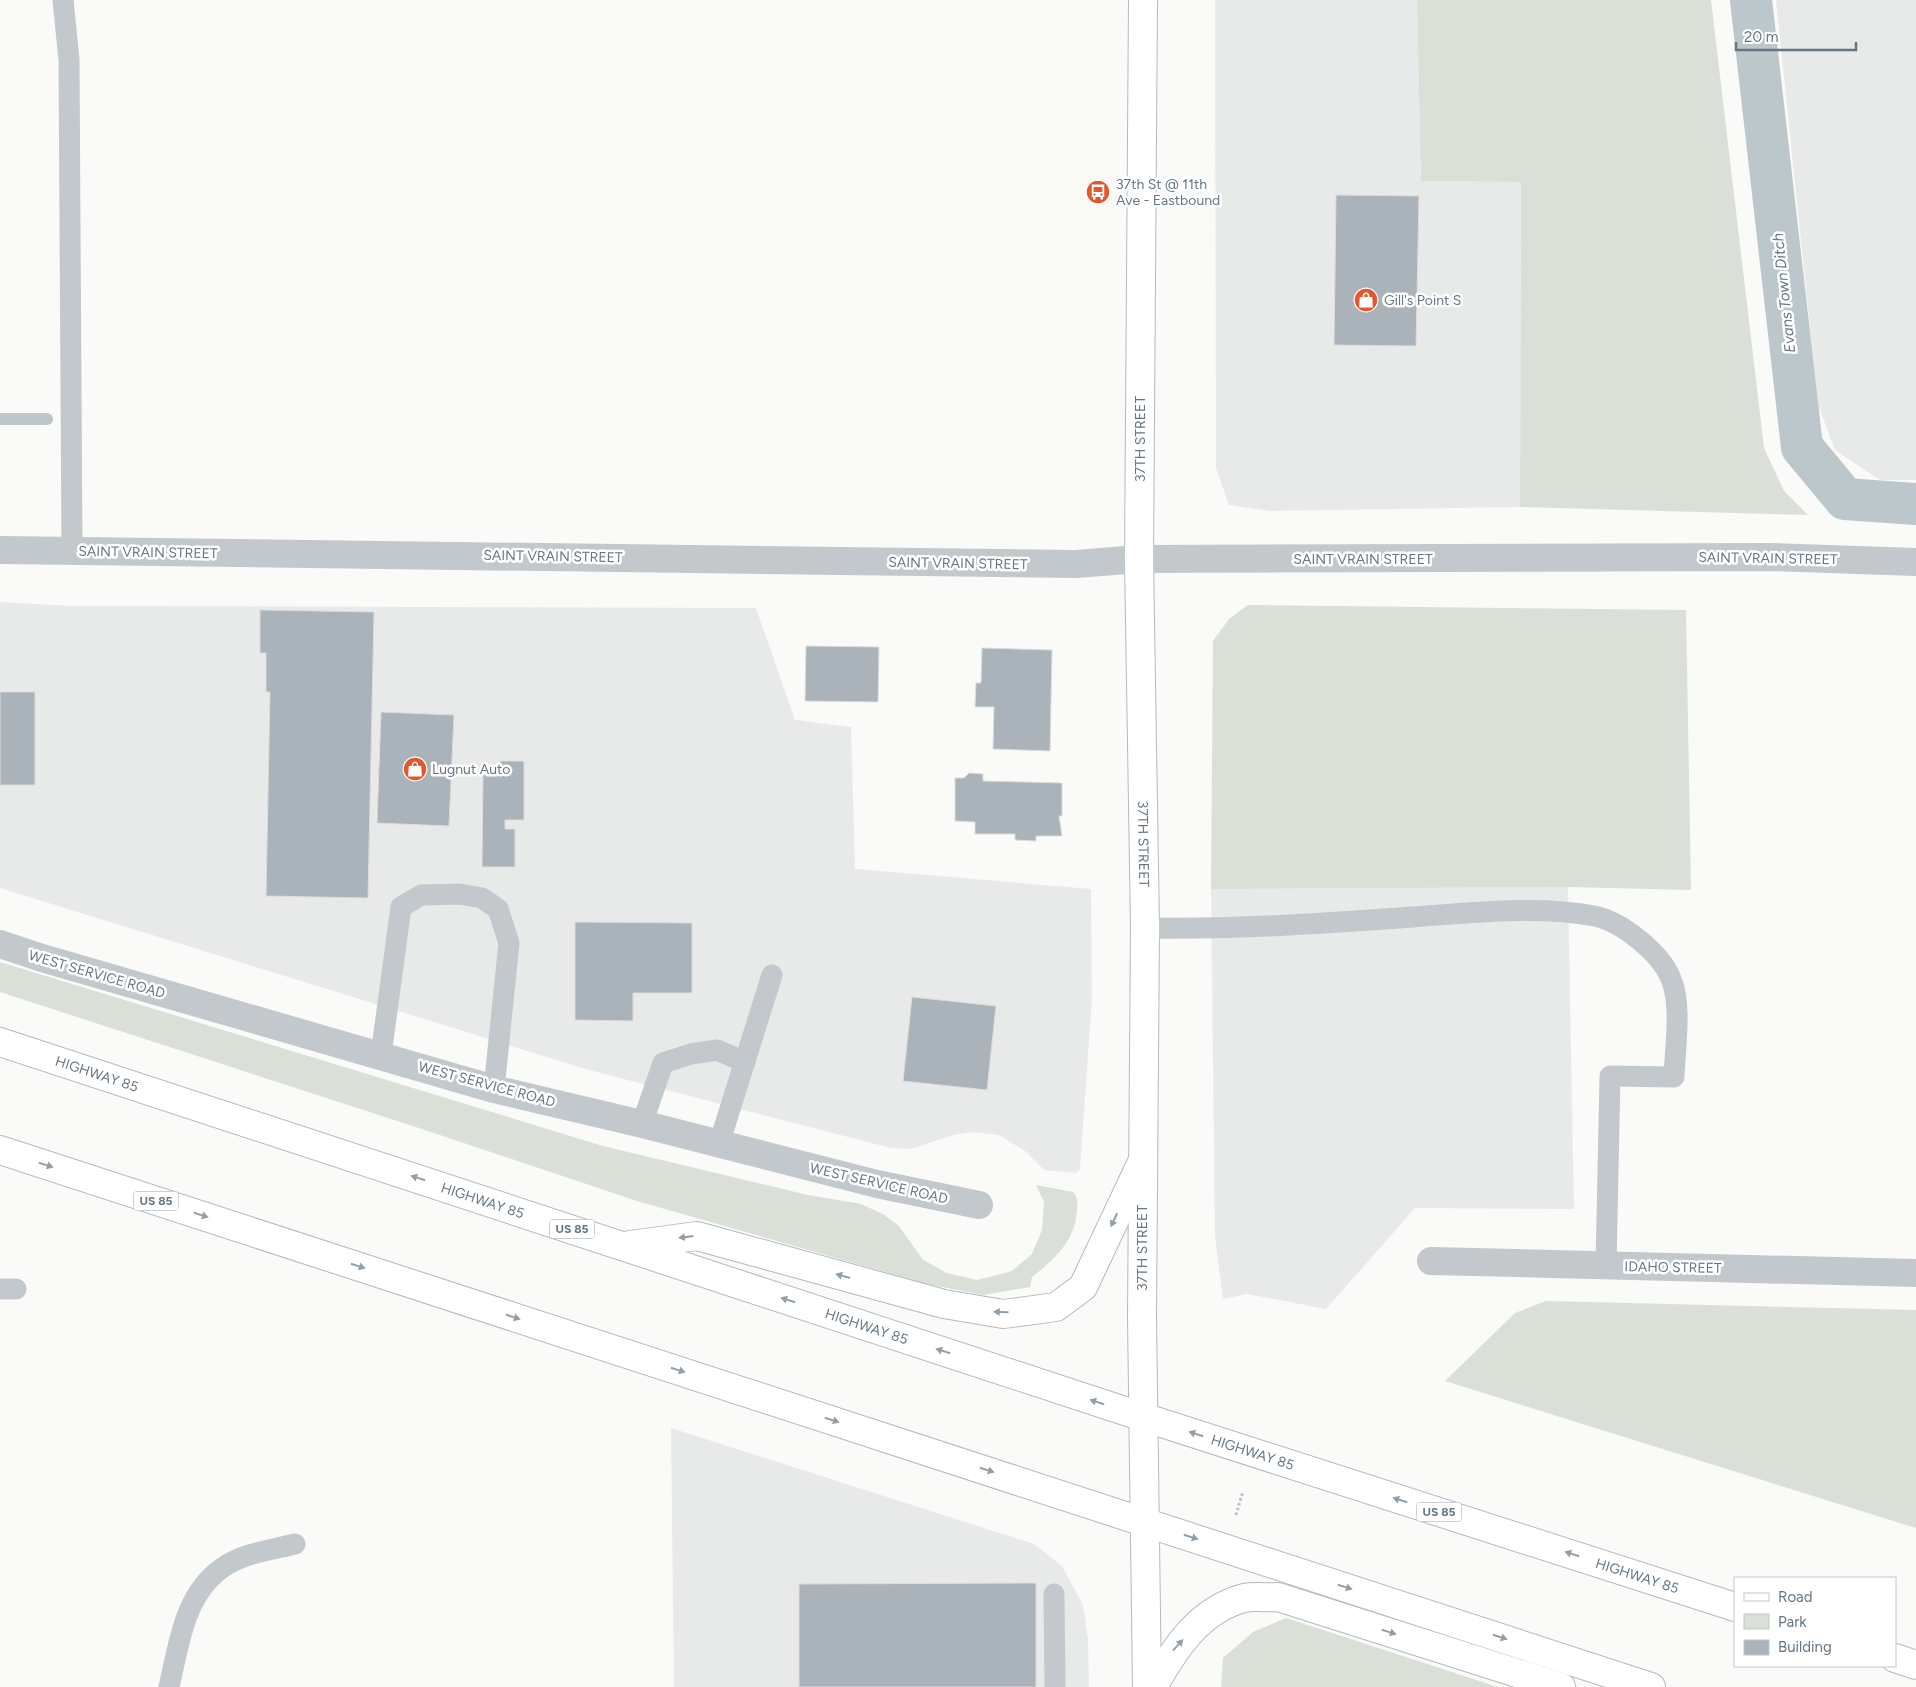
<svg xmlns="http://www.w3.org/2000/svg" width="1916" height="1687" viewBox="0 0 1916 1687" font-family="Figtree,sans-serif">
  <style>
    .built { fill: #e8e9e9 }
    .green { fill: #dadfd7 }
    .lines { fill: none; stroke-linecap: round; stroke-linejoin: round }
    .stream { stroke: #bbc7cb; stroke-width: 12 }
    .canal { stroke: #bbc7cb; stroke-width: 42 }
    .building { fill: #aab3b9; stroke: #dcdcda }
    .secondary-casing { stroke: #b3babf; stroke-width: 30 }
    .highway-casing { stroke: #b4b9bd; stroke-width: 30 }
    .path { stroke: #bbbfc2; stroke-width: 3; stroke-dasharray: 2.5 2.5; stroke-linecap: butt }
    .lane { stroke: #c3c8cc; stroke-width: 21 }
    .street { stroke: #c3c8cc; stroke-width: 28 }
    .secondary { stroke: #fff; stroke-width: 28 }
    .highway { stroke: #fff; stroke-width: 28 }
    .oneway { fill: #939fa8 }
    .labels { text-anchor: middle; stroke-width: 5; stroke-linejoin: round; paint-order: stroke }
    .shield { fill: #fff; stroke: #939fa8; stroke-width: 1 }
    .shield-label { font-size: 12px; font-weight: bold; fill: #657683 }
    .poi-label { font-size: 14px; fill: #657683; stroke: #fff; text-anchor: start }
    .street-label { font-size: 14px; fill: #657683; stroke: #fff }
    .water-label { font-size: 15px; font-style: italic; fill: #60757c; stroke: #fff }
  </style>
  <rect width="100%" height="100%" fill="#fafaf8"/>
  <g class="built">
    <path d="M 1215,0 L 1417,0 L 1421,181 L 1521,182 L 1520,507 L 1270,511 L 1229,505 L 1216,468 Z"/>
    <path d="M 1776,0 L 1916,0 L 1916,480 L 1880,480 L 1835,450 L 1818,405 Z"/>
    <path d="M 0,602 L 71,606 L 756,608 L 795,720 L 851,727 L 855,869 L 1091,889 L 1092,997 L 1080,1169 L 1076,1173 L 1044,1170 L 1025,1151 L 999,1135 L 974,1132 L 953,1135 L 911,1149 L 891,1148 L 589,1070 L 0,888 Z"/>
    <path d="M 1568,887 L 1574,1209 L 1415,1208 L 1326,1309 L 1247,1294 L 1223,1299 L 1215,1237 L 1211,889 Z"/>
    <path d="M 671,1428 L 1034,1544 L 1062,1566 L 1083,1605 L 1088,1639 L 1089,1687 L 674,1687 Z"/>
  </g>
  <g class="green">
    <path d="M 1417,0 L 1711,0 L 1764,448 L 1784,491 L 1808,515 L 1520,507 L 1521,182 L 1421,181 Z"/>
    <path d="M 1248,605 L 1686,610 L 1691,890 L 1568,887 L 1211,889 L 1213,641 L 1229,619 Z"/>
    <path d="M 0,962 L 603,1146 L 808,1195 L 861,1204 L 883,1214 L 899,1226 L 923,1260 L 947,1273 L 977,1280 L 1012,1271 L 1032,1254 L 1042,1230 L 1044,1202 L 1036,1185 L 1073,1192 C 1078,1198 1078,1202 1077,1210 C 1075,1241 1055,1259 1032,1277 L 1030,1287 L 983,1295 L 927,1284 L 637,1201 L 425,1130 L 0,992 Z"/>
    <path d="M 1546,1301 L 1916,1310 L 1916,1528 L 1445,1381 L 1515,1313 Z"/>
    <path d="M 1286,1618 L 1498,1687 L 1221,1687 L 1223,1658 L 1253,1632 Z"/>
  </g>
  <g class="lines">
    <path class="stream" d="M 0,419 L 47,419"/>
    <path class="canal" d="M 1751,0 L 1802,447 L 1845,499 L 1916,504"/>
  </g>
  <g class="building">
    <path d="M 1336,195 L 1419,196 L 1416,346 L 1334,345 Z"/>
    <path d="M 260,610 L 374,612 L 368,898 L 266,896 L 270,692 L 266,692 L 266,653 L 260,653 Z"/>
    <path d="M 806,646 L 879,647 L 878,702 L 805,701 Z"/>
    <path d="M 982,648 L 1052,650 L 1050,751 L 993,749 L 994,707 L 975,707 L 976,683 L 981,683 Z"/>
    <rect x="0" y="692" width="35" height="93"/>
    <path d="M 381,712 L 454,715 L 449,826 L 377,823 Z"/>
    <path d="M 500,761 L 524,761 L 524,820 L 505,820 L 505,829 L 515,829 L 515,867 L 482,867 L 483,775 L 500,775 Z"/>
    <path d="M 969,773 L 983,774 L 983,781 L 1062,783 L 1062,816 L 1059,816 L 1062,836 L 1036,836 L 1036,841 L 1015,840 L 1015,834 L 975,834 L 975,822 L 955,821 L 955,778 L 964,778 Z"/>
    <path d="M 575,922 L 692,923 L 692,993 L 633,993 L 633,1021 L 575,1020 Z"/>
    <path d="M 912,997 L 996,1006 L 987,1090 L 903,1081 Z"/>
    <path d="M 1036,1583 L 1036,1687 L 799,1687 L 799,1584 Z"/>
  </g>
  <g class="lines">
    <g class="secondary-casing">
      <g id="secondary">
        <path id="s1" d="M 1143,0 L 1139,559 L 1145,928 L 1142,1317 L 1147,1687"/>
      </g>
    </g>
    <g class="highway-casing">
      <g id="highway">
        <path id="s2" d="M 0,1042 L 1143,1417 L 1735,1607"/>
        <path d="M 0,1150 L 1651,1687"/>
        <path d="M 630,1245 L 697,1236 L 944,1304 L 1003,1314 L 1056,1307 L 1083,1287 L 1143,1160"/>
        <path d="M 1895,1658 L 1916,1665"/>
        <path d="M 1153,1687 C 1174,1649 1199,1610 1244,1598 C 1254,1596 1267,1598 1278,1597 L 1561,1687"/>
      </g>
    </g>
    <path class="path" d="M 1236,1515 L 1243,1491"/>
    <g class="lane">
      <path d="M 63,0 L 69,60 L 72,551"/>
      <path d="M 1145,928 C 1234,930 1324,923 1413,917 C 1469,913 1539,905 1594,916 C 1621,921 1661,953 1671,979 C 1682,1004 1675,1049 1674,1077 L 1610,1076 L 1606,1265"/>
      <path d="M 381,1055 L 401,907 L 421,895 L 460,894 L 482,898 L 498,909 L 509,943 L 494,1089"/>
      <path d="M 642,1124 L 663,1063 L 691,1054 L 717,1050 L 745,1062"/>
      <path d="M 719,1144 L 772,975"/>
      <path d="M 0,1289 L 16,1289"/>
      <path d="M 1054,1594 L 1055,1687"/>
      <path d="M 169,1687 C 179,1644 184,1595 222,1568 C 243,1553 271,1550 295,1544"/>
    </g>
    <g class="street">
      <path d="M 0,550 L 1076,564 L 1139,559 L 1769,557 L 1916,562"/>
      <path d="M 0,944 L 42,958 L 494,1089 L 642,1124 L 877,1184 L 979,1205"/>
      <path d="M 1431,1261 L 1916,1273"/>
    </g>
    <use href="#secondary" class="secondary"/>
    <use href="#highway" class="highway"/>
  </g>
  <defs><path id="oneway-solid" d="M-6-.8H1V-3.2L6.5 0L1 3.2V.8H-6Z" transform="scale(1.25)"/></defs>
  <g class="oneway">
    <use href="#oneway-solid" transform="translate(46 1165) rotate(18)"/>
    <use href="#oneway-solid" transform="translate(418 1178) rotate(-162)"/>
    <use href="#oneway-solid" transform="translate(201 1215) rotate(18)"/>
    <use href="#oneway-solid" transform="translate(1114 1220) rotate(115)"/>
    <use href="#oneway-solid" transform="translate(686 1237) rotate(173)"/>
    <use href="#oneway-solid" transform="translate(358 1266) rotate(18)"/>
    <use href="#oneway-solid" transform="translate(843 1276) rotate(-164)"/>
    <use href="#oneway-solid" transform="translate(788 1300) rotate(-162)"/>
    <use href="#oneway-solid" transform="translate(1001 1312) rotate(-178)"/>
    <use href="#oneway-solid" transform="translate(513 1317) rotate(18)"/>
    <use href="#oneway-solid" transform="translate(943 1351) rotate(-162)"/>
    <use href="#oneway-solid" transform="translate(678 1370) rotate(18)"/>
    <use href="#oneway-solid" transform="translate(1097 1402) rotate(-162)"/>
    <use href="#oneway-solid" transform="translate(832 1420) rotate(18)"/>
    <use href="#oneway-solid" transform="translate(1196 1434) rotate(-162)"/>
    <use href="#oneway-solid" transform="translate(987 1470) rotate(18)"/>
    <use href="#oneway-solid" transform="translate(1400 1500) rotate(-162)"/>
    <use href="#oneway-solid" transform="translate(1191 1537) rotate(18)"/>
    <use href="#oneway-solid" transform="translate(1572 1554) rotate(-162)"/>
    <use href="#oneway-solid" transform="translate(1345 1587) rotate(18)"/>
    <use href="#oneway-solid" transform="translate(1389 1632) rotate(18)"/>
    <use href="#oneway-solid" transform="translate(1500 1637) rotate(18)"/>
    <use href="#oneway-solid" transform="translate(1178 1645) rotate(-48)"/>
  </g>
  <defs>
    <g id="bus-disc" transform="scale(1.25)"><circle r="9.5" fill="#e4572e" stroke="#fff"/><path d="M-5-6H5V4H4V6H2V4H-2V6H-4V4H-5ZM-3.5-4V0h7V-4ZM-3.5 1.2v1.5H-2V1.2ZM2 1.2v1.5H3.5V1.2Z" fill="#fff"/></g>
    <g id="shop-disc" transform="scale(1.25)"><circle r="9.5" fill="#e4572e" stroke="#fff"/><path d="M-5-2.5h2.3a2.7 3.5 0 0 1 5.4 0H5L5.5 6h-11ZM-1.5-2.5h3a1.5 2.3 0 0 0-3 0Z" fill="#fff"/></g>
  </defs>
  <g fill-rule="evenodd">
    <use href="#bus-disc" x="1098" y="192"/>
    <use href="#shop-disc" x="1366" y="300"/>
    <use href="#shop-disc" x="415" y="769"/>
  </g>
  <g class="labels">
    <g class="shield">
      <rect x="133.5" y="1191.5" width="45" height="19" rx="4"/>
      <rect x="549.5" y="1219.5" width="45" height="19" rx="4"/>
      <rect x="1416.5" y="1502.5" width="45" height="19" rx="4"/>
    </g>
    <g class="shield-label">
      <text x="156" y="1205">US 85</text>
      <text x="572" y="1233">US 85</text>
      <text x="1439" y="1516">US 85</text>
    </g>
    <g class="poi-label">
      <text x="1116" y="189">37th St @ 11th<tspan x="1116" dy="16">Ave - Eastbound</tspan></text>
      <text x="1384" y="305">Gill's Point S</text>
      <text x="432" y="774">Lugnut Auto</text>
    </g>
    <g class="street-label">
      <text transform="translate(1140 439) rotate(-90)" y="5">37TH STREET</text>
      <text transform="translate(148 552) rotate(1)" y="5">SAINT VRAIN STREET</text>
      <text transform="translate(553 556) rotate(1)" y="5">SAINT VRAIN STREET</text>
      <text transform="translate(1768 558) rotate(1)" y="5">SAINT VRAIN STREET</text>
      <text x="1363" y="564">SAINT VRAIN STREET</text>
      <text transform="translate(958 563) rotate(1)" y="5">SAINT VRAIN STREET</text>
      <text dy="5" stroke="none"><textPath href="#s1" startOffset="844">37TH STREET</textPath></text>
      <text transform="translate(97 974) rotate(16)" y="5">WEST SERVICE ROAD</text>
      <text dy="5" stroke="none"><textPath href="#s2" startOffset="102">HIGHWAY 85</textPath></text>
      <text transform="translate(487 1084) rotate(15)" y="5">WEST SERVICE ROAD</text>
      <text transform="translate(879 1183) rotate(13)" y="5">WEST SERVICE ROAD</text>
      <text dy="5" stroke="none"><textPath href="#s2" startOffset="508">HIGHWAY 85</textPath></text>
      <text transform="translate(1142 1248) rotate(-90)" y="5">37TH STREET</text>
      <text transform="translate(1673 1267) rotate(1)" y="5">IDAHO STREET</text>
      <text dy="5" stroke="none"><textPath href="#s2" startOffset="912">HIGHWAY 85</textPath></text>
      <text dy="5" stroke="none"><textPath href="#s2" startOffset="1318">HIGHWAY 85</textPath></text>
      <text dy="5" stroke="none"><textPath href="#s2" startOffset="1722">HIGHWAY 85</textPath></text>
    </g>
    <g class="water-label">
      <text transform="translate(1784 293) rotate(-96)" y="5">Evans Town Ditch</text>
    </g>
  </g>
  <rect x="1734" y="1577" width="162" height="90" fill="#ffffff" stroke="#c1c8cd"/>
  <rect x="1744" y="1593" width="25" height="8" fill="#ffffff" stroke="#c1c8cd"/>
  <text x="1778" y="1602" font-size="15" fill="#657683">Road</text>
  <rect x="1744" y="1614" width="25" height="15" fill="#dadfd7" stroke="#c1c8cd"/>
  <text x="1778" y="1627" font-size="15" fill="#657683">Park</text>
  <rect x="1744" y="1640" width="25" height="15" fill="#aab3b9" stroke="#c1c8cd"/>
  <text x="1778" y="1652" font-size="15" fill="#657683">Building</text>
  <path d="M1736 42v8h120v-8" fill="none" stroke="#657683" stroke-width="2.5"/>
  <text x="1744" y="42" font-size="15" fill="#657683" stroke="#ffffff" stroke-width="4" paint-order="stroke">20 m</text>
</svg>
